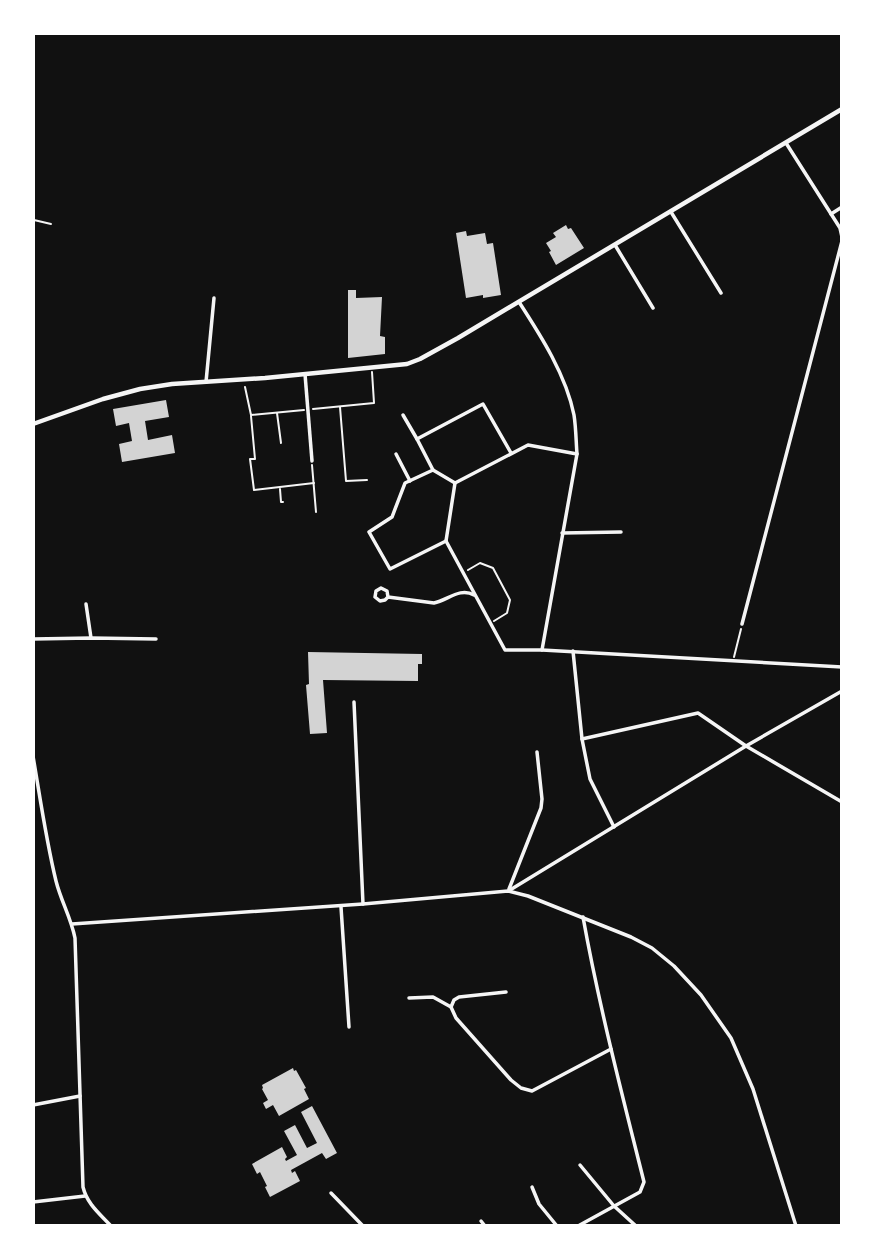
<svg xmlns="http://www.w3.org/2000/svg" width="875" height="1259" viewBox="0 0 875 1259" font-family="Barlow,sans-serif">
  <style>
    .building { fill: #d3d3d3 }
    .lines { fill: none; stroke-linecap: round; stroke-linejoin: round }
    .path { stroke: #f5f5f5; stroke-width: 2 }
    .minor { stroke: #f5f5f5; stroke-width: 3.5 }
    .secondary { stroke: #f5f5f5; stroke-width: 4.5 }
  </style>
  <rect width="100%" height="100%" fill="#111"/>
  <g class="building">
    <path d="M 566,225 L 568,229 L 571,228 L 584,248 L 556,265 L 549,252 L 551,251 L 546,243 L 556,237 L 553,233 Z"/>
    <path d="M 466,231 L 467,236 L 485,233 L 487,244 L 493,243 L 501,295 L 483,298 L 483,295 L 466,298 L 456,233 Z"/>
    <path d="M 348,290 L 356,290 L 356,298 L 382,297 L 380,336 L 385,337 L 385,354 L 348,358 Z"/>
    <path d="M 166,400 L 169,417 L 145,421 L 148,440 L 172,435 L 175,453 L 122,462 L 119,444 L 132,441 L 129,423 L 116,426 L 113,409 Z"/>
    <path d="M 308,652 L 422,654 L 422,664 L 418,664 L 418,681 L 323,680 L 327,733 L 310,734 L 306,685 L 309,684 Z"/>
    <path d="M 293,1068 L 294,1071 L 296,1070 L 306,1088 L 304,1089 L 309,1099 L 279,1116 L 273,1105 L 266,1109 L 263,1103 L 268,1100 L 262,1089 L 263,1088 L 262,1085 Z"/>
    <path d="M 312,1106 L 337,1153 L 326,1159 L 322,1153 L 291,1170 L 292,1173 L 295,1171 L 300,1181 L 270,1197 L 265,1187 L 267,1186 L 260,1172 L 257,1174 L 252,1164 L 282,1147 L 287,1157 L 285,1159 L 286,1161 L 297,1155 L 284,1131 L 295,1125 L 307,1148 L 317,1143 L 301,1112 Z"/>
  </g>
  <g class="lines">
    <g class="path">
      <path d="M 33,226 L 34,220 L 51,224"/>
      <path d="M 245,387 L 251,415 L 304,410"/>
      <path d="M 340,407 L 346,481 L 367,480"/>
      <path d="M 313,409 L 374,403 L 372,372"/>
      <path d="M 277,413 L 281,443"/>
      <path d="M 251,416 L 255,459 L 250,459 L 254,490 L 314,483"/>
      <path d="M 312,465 L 316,512"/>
      <path d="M 280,489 L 281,502 L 283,502"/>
      <path d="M 468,570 L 480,563 L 493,568 L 510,600 L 507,613 L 494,621"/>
      <path d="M 734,657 L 741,629"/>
    </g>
    <g class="minor">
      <path d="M 786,143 L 840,228 L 842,237"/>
      <path d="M 671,212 L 721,293"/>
      <path d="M 831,214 L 842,207"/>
      <path d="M 615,245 L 653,308"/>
      <path d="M 519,302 C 541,336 566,375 574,415 C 576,428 576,441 577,454 L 542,650"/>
      <path d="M 305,374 L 312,461"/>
      <path d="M 206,382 L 214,298"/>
      <path d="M 403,415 L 417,439"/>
      <path d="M 396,454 L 410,481"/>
      <path d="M 433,470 L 417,439 L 483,404 L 511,453"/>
      <path d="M 562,533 L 621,532"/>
      <path d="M 446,541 L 505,650 L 542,650 L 842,667"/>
      <path d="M 446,541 L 390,569 L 369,532 L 392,517 L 405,483 L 433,470 L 455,483"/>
      <path d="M 446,541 L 455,483 L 528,445 L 577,454"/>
      <path d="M 388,597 L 387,591 L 381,588 L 376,591 L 375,597 L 380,601 L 385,600 L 388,597 L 434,603 C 448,600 460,587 474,595"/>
      <path d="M 86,604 L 91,638"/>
      <path d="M 742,624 L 842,241"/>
      <path d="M 33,639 L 91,638 L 156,639"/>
      <path d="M 573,651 L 582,739 L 590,779 L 614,827"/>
      <path d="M 354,702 L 363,904"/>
      <path d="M 582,739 L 698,713 L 746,746 L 842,802"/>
      <path d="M 33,756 C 40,797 46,840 56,881 C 61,901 71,918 75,938 L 83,1187 C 87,1204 100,1214 111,1226"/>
      <path d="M 509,889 L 541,808 L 542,799 L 537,752"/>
      <path d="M 510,890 L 746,746 L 842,691"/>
      <path d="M 341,907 L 349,1027"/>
      <path d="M 72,924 L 363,904 L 508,891 L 528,896 L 631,937 L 652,948 L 674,966 L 701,995 L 731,1038 L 753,1089 L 796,1226"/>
      <path d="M 506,992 L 459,997 L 454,1000 L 451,1007 L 456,1018 L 511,1080 L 521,1088 L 532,1091 L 611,1049"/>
      <path d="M 409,998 L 433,997 L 451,1007"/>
      <path d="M 33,1105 L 80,1096"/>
      <path d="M 580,1165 L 614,1206 L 636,1226"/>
      <path d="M 532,1187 L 539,1204 L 557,1226"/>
      <path d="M 331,1193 L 363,1226"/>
      <path d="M 33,1202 L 85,1196"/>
      <path d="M 481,1221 L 485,1226"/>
      <path d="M 578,1226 L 640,1192 L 644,1182 C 622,1094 599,1006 583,917"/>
    </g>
    <path class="secondary" d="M 33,424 L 103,399 L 140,389 L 172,384 L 265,378 L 407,364 L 420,359 L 458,338 L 842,109"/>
  </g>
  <rect width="875" height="1259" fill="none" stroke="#ffffff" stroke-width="70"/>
</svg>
